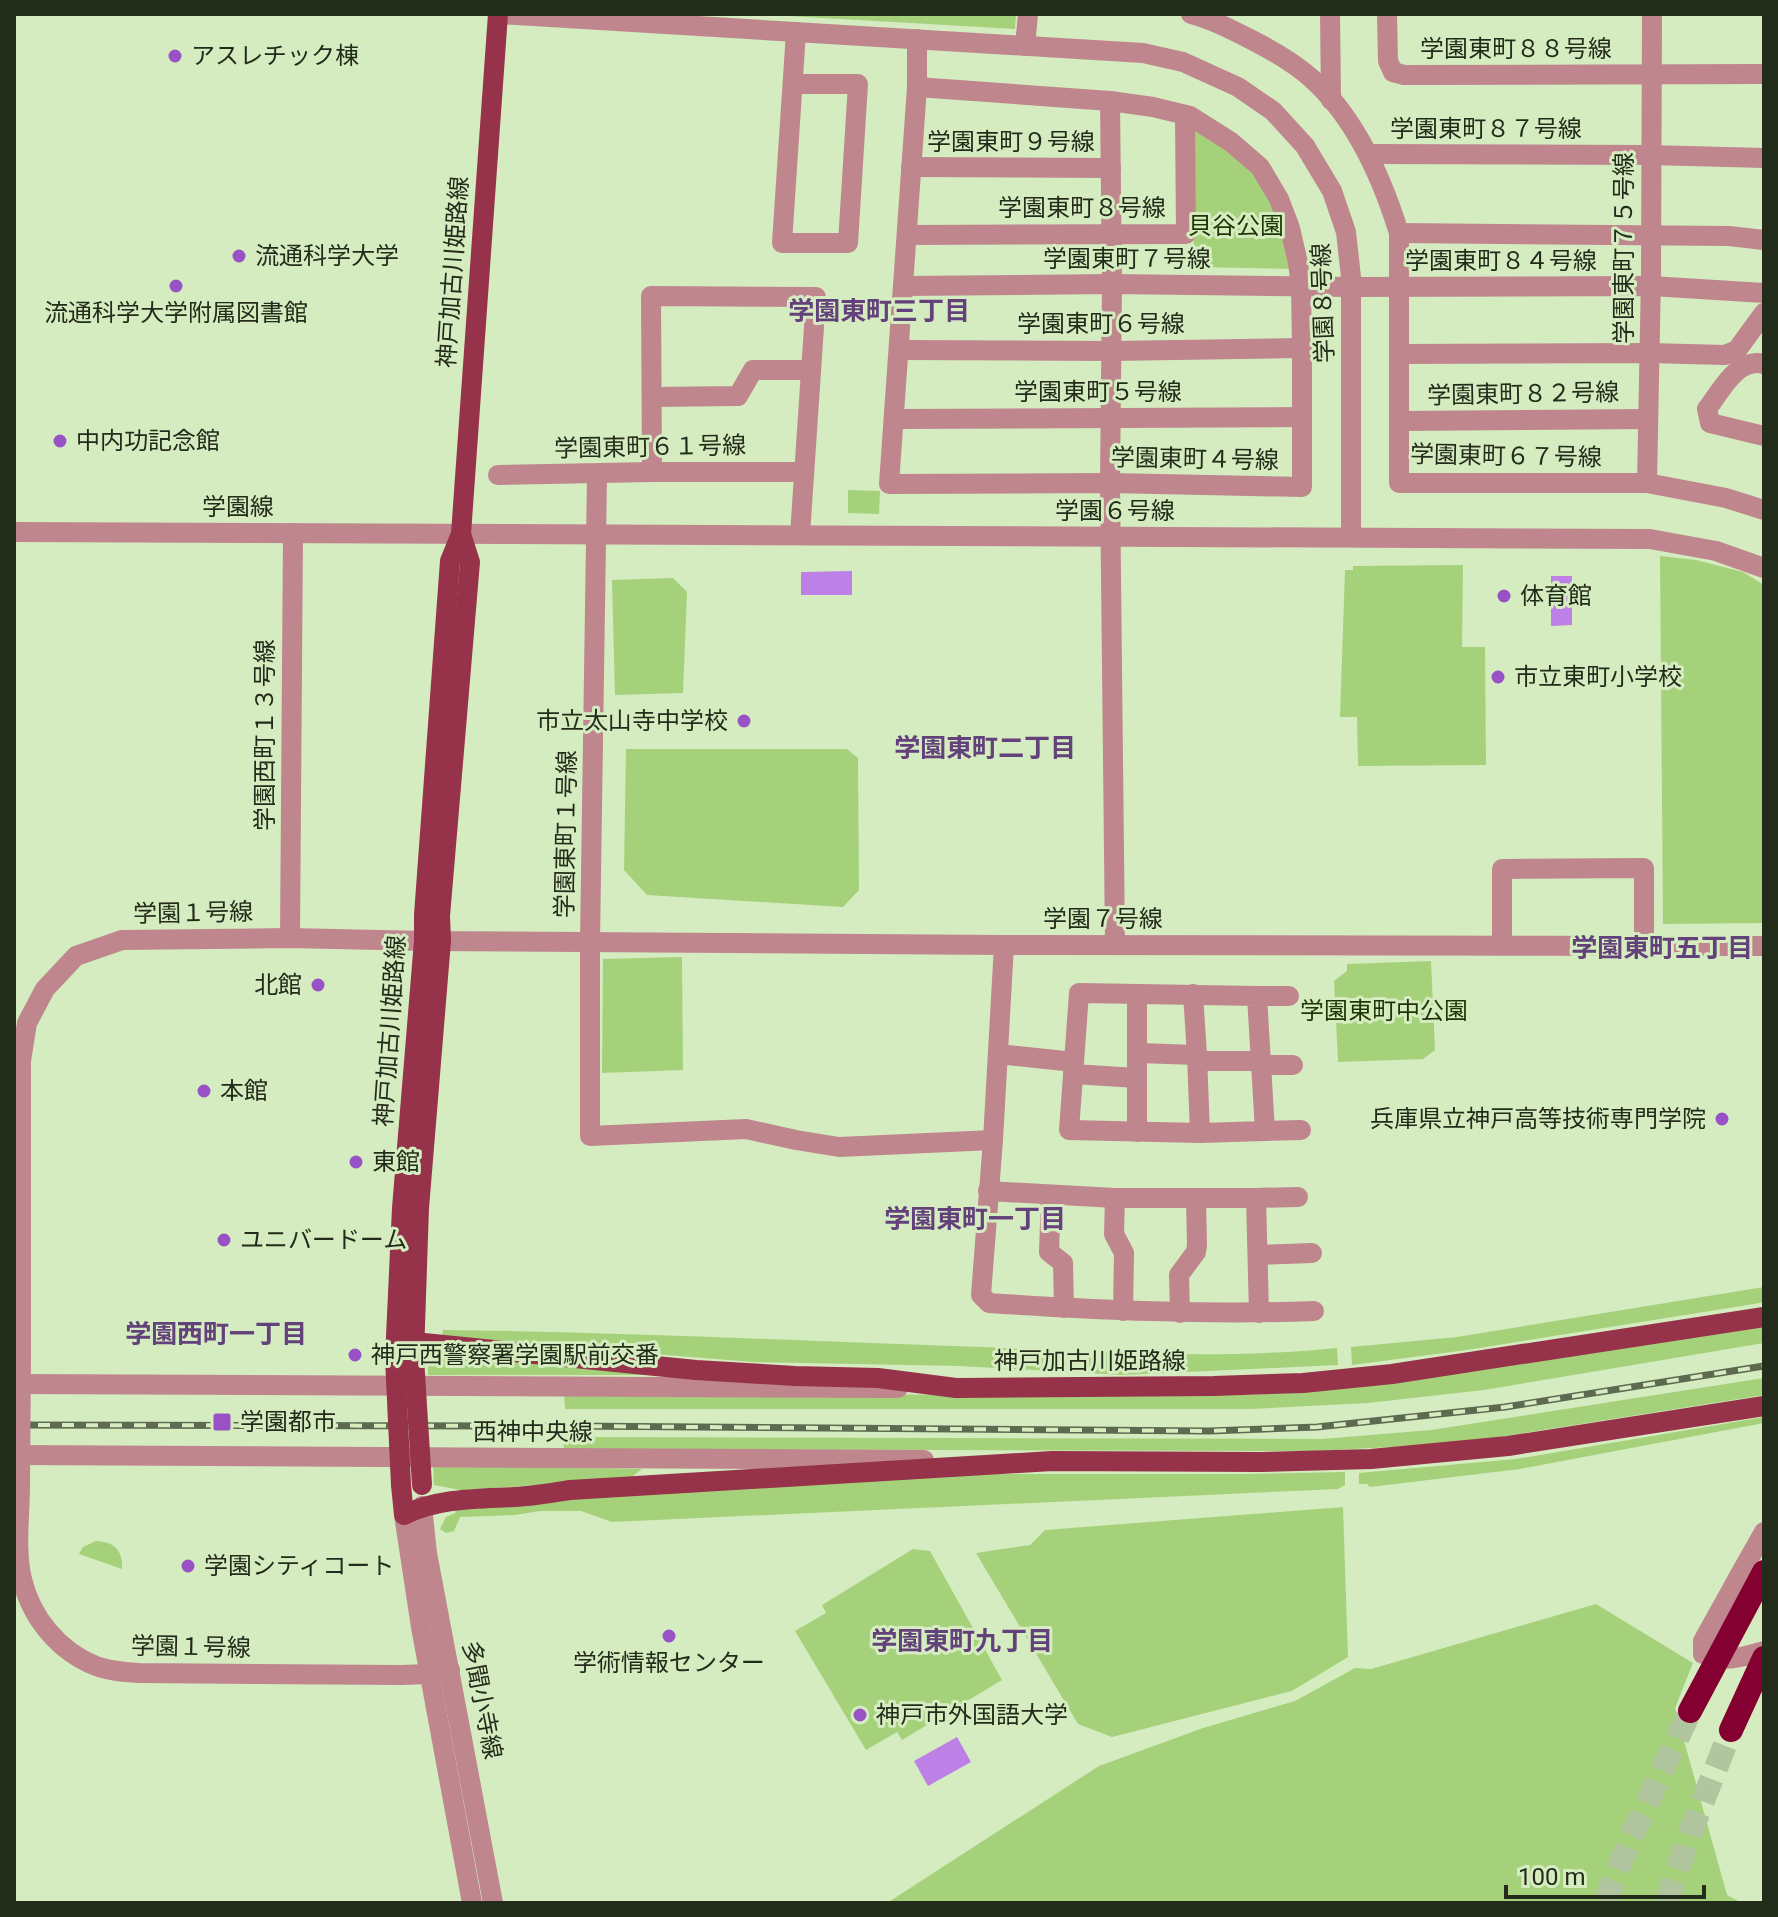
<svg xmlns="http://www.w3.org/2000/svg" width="1778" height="1917" viewBox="0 0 1778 1917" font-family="Roboto,'Noto Sans JP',sans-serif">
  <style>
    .green { fill: #a6d17b }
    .water { fill: #bd80e7 }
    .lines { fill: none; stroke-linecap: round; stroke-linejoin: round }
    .highway-tunnel { stroke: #b1c59f; stroke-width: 24; stroke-dasharray: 24 12; stroke-linecap: butt }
    .minor { stroke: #bf868e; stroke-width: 20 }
    .major { stroke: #963249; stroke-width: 20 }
    .highway { stroke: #840031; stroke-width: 24 }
    .rail-casing { stroke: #5d6a50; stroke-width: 7 }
    .rail { stroke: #d5ecc0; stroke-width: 4; stroke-dasharray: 12; stroke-linecap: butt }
    .minor-bridge { stroke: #bf868e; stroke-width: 20 }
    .major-bridge { stroke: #963249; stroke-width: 20 }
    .highway-bridge { stroke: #840031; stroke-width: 24 }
    .poi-dot { fill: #9952c5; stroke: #d5ecc0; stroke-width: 3 }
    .labels { text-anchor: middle; stroke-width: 6; stroke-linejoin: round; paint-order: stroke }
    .street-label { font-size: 24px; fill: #232b1a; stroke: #d5ecc0 }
    .poi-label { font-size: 24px; fill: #232b1a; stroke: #d5ecc0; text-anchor: start }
    .park-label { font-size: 24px; fill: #1f3303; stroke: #d5ecc0 }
    .neighbourhood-label { font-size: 26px; font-weight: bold; fill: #63417b; stroke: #d5ecc0 }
  </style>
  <rect width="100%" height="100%" fill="#d5ecc0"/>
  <g class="green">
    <path d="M 754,14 L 1016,14 L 1015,29 Z"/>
    <path d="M 1192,127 C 1210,137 1245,160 1257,176 C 1277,203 1285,237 1292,269 L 1194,267 Z"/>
    <path d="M 848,490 L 880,491 L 879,514 L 848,513 Z"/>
    <path d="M 1660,556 L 1696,560 L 1743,572 L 1764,585 L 1764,923 L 1663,924 Z"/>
    <path d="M 1463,565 L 1462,647 L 1485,647 L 1486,765 L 1358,766 L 1357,717 L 1340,717 L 1345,570 L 1353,570 L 1353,566 Z"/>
    <path d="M 673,578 L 687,592 L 683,693 L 615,695 L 612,580 Z"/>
    <path d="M 626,749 L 847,749 L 858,758 L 859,890 L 843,907 L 647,895 L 624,870 Z"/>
    <path d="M 682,957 L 683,1070 L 602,1073 L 603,959 Z"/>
    <path d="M 1431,961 L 1435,1050 L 1423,1059 L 1338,1062 L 1334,981 L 1347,971 L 1347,964 Z"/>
    <path d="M 1764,1287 L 1764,1302 L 1754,1304 L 1467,1350 L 1352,1365 L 1351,1347 L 1457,1337 Z"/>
    <path d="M 1764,1326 L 1764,1343 L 1484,1390 L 1368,1403 L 1251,1409 L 565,1409 L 564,1394 L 1252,1395 L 1368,1386 Z"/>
    <path d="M 443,1330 C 622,1332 801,1341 981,1347 C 1099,1352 1219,1360 1337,1348 L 1338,1365 L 1122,1375 L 960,1366 L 753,1362 L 442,1337 Z"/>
    <path d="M 440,1350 L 647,1370 L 647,1375 L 428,1375 L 428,1358 L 440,1356 Z"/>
    <path d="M 1764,1378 L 1764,1395 L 1499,1437 L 1410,1446 L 1315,1451 L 564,1449 L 563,1437 L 1322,1439 L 1431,1430 Z"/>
    <path d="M 1764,1417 L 1764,1423 L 1520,1469 L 1370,1487 L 1367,1484 L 1359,1484 L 1359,1473 L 1516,1459 Z"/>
    <path d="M 433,1465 L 642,1469 L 629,1479 L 460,1490 L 434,1485 Z"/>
    <path d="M 1345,1472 L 1345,1485 L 1338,1489 L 612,1522 L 581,1511 L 540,1511 L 515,1515 L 460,1517 L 454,1531 L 446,1533 L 440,1529 L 446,1517 L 455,1513 L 457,1507 L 547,1497 L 959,1474 L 1243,1474 Z"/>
    <path d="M 1343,1507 L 1348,1657 L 1292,1691 L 1112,1737 L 1078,1724 L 976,1553 L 1030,1545 L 1045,1530 Z"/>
    <path d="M 96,1541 C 115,1542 123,1551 122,1569 L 79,1554 L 83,1547 Z"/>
    <path d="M 913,1549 L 930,1551 L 1002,1680 L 902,1740 L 897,1732 L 866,1750 L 795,1631 L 826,1613 L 822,1605 Z"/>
    <path d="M 1596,1604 L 1693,1663 L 1675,1708 L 1727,1895 L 1742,1903 L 887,1903 L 1099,1766 L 1203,1728 L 1295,1701 L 1355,1668 L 1371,1669 Z"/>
  </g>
  <g class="water">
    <path d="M 852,571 L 852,595 L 801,595 L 801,572 Z"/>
    <path d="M 1551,576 L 1572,576 L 1572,625 L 1551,626 Z"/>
    <path d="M 957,1737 L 971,1762 L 928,1786 L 914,1761 Z"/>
  </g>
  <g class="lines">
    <g class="highway-tunnel">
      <path d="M 1605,1903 L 1629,1842 L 1690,1711"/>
      <path d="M 1666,1903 L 1691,1831 L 1731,1730"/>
    </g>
    <g class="minor">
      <path d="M 498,14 L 1143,53 L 1183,62 L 1238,87 L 1273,111 L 1305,146 L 1332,191 L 1346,232 L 1351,277 L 1351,537"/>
      <path d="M 1191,14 C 1212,19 1230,29 1248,38 C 1270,49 1293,62 1311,78 C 1356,118 1382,178 1399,233 L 1399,483 L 1647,483 L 1726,498 L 1764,510"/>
      <path d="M 1330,14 L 1331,100"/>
      <path d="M 1387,14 L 1388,61 L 1393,72 L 1404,75 L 1764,74"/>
      <path d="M 1025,46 L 1028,14"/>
      <path d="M 793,84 L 858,84 L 848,243 L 782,243 L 796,32"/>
      <path d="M 917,87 L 1110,101 L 1153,107 L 1190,116 L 1231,142 L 1260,167 L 1279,199 L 1290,228 L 1298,263 L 1301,286 L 1302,348 L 1302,487 L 1110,483 L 889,484 Z"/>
      <path d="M 917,87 L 917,39"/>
      <path d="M 1110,101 L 1112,284 L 1110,483 L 1115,944"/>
      <path d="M 1369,154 L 1650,155 L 1764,158"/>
      <path d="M 911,167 L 1111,168"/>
      <path d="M 1399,233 L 1729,236 L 1764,240"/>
      <path d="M 907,235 L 1186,234 L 1185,115"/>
      <path d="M 904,286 L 1112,284 L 1351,287 L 1651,286 L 1764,293"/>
      <path d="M 899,350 L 1112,351 L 1302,348"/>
      <path d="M 1399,354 L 1649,353 L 1725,355 L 1737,350 L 1764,313"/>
      <path d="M 1764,364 C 1737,357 1721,391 1707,409 L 1710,423 L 1764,436"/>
      <path d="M 652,397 L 738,396 L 753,370 L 811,370"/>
      <path d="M 895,419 L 1302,417"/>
      <path d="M 1399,421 L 1648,419"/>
      <path d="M 652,472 L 651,296 L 816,297 L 800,535"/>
      <path d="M 597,474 L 590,941 L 590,1136 L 746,1129 L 796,1140 L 839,1147 L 993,1140 L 1004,945"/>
      <path d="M 498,475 L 652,472 L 804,472"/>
      <path d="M 1647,483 L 1651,276 L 1652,14"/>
      <path d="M 14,532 L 1650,539 L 1716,551 L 1764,568"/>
      <path d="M 290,938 L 293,533"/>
      <path d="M 1502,944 L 1502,869 L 1644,868 L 1644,945"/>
      <path d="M 1193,994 L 1197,1055 L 1200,1133"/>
      <path d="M 1137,995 L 1137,1132"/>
      <path d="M 1257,996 L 1289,996"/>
      <path d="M 1138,1053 L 1197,1055"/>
      <path d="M 998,1054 L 1074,1062 L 1069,1130 L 1200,1133 L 1265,1131 L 1257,996 L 1079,993 L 1074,1062"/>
      <path d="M 1198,1061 L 1260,1061"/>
      <path d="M 1260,1065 L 1293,1065"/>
      <path d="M 1073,1074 L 1137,1078"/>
      <path d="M 1265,1131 L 1301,1130"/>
      <path d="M 993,1140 L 981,1295 L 989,1303 C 1097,1310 1205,1315 1314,1311"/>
      <path d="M 988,1191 L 1115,1198 L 1256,1198 L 1259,1313"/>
      <path d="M 1051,1195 L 1049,1252 L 1063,1263 L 1064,1308"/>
      <path d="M 1115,1198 L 1114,1234 L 1124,1253 L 1123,1311"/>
      <path d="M 1256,1198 L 1298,1197"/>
      <path d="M 1259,1255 L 1312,1253"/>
      <path d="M 1180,1313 L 1179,1275 L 1196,1252 L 1197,1245 L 1196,1199"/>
      <path d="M 21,1355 L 21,1061 L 27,1023 L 45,989 L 76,956 L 122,940 L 290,938 L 424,941 L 1004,945 L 1764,946"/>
      <path d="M 14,1384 L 898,1388"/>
      <path d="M 14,1455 L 924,1460"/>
      <path d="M 20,1485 C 20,1514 15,1550 22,1579 C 31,1617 58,1651 96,1666 C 109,1671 124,1672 139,1673 L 401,1675 L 429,1674 L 450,1670"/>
      <path d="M 422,1506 L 427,1553 L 493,1903"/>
      <path d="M 404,1515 L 421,1627 L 472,1903"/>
      <path d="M 1738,1578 L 1764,1532"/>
      <path d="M 1764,1591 L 1738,1578 L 1703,1641 L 1703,1654 C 1723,1663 1743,1657 1764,1651"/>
    </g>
    <g class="major">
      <path d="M 414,1342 L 696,1370 L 795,1376 L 878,1378 L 956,1388 L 1214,1386 L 1303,1383 L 1392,1374 L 1764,1317"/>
      <path d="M 414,1355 L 419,1208 L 441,941 L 440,916 L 470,562 L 461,534"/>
      <path d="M 395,1358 L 402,1208 L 424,941 L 424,915 L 450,561 L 461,534 L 498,14"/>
      <path d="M 401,1485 L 404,1515 C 438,1498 476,1499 514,1497 C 533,1496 551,1493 570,1490 L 1052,1461 L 1260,1462 L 1371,1459 L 1508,1446 L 1764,1406"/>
    </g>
    <path class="highway" d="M 1731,1730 L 1764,1658"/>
    <g class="rail-casing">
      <path id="rail" d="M 14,1425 L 569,1426 L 1209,1431 L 1317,1427 L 1505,1407 L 1764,1366"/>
    </g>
    <use href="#rail" class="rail"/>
    <path class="minor-bridge" d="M 20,1485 L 21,1355"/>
    <g class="major-bridge">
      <path d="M 395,1358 L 401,1485"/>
      <path d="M 414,1358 L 422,1485"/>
    </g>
    <path class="highway-bridge" d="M 1690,1711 L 1764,1572"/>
  </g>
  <g class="poi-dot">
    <circle cx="175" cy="56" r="8"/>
    <circle cx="239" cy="256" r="8"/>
    <circle cx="176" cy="286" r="8"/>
    <circle cx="60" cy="441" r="8"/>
    <circle cx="1504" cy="596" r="8"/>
    <circle cx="1498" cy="677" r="8"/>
    <circle cx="744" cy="721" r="8"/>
    <circle cx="318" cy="985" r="8"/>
    <circle cx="204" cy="1091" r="8"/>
    <circle cx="1722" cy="1119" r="8"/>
    <circle cx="356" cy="1162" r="8"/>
    <circle cx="224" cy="1240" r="8"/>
    <circle cx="355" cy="1355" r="8"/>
    <rect x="212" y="1412" width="20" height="20" rx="4"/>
    <circle cx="188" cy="1566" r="8"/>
    <circle cx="669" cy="1636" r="8"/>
    <circle cx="860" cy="1715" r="8"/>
  </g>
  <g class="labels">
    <g class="street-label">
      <text x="1516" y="57">学園東町８８号線</text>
      <text x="1486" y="137">学園東町８７号線</text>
      <text x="1011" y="150">学園東町９号線</text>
      <text x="1082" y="216">学園東町８号線</text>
      <text transform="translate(1624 248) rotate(-90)" y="8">学園東町７５号線</text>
      <text x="1127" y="267">学園東町７号線</text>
      <text x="1501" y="269">学園東町８４号線</text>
      <text transform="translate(453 272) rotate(-86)" y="8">神戸加古川姫路線</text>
      <text transform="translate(1323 303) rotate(-92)" y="8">学園８号線</text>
      <text x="1101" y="332">学園東町６号線</text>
      <text x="1098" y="400">学園東町５号線</text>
      <text transform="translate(1523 394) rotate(-1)" y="8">学園東町８２号線</text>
      <text transform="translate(650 447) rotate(-1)" y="8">学園東町６１号線</text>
      <text transform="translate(1506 456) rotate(1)" y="8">学園東町６７号線</text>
      <text transform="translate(1195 459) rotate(1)" y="8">学園東町４号線</text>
      <text x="238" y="515">学園線</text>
      <text x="1115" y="519">学園６号線</text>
      <text transform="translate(265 735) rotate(-90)" y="8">学園西町１３号線</text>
      <text transform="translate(566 834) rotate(-89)" y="8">学園東町１号線</text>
      <text transform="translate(193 913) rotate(-1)" y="8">学園１号線</text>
      <text x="1103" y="927">学園７号線</text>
      <text transform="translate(390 1031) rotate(-86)" y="8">神戸加古川姫路線</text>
      <text x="1090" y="1369">神戸加古川姫路線</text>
      <text x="533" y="1440">西神中央線</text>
      <text transform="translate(191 1647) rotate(1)" y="8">学園１号線</text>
      <text transform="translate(482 1700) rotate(79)" y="8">多聞小寺線</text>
    </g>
    <g class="poi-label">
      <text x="191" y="64">アスレチック棟</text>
      <text x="255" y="264">流通科学大学</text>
      <text x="176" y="321" text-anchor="middle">流通科学大学附属図書館</text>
      <text x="76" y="449">中内功記念館</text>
      <text x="1520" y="604">体育館</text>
      <text x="1514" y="685">市立東町小学校</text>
      <text x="728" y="729" text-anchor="end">市立太山寺中学校</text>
      <text x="302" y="993" text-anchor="end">北館</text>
      <text x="220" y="1099">本館</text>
      <text x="1706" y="1127" text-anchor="end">兵庫県立神戸高等技術専門学院</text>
      <text x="372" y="1170">東館</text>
      <text x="240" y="1248">ユニバードーム</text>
      <text x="371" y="1363">神戸西警察署学園駅前交番</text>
      <text x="240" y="1430">学園都市</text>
      <text x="204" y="1574">学園シティコート</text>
      <text x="669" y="1671" text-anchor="middle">学術情報センター</text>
      <text x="876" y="1723">神戸市外国語大学</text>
    </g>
    <g class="park-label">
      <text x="1236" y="234">貝谷公園</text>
      <text x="1384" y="1019">学園東町中公園</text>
    </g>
    <g class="neighbourhood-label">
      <text x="879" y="320">学園東町三丁目</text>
      <text x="985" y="757">学園東町二丁目</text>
      <text x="1662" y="957">学園東町五丁目</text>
      <text x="975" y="1228">学園東町一丁目</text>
      <text x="216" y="1343">学園西町一丁目</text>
      <text x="962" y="1650">学園東町九丁目</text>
    </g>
  </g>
  <rect width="1778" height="1917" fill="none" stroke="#232b1a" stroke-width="32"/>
  <path d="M1506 1885v12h198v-12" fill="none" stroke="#232b1a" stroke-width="4"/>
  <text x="1518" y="1885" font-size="24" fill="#232b1a" stroke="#d5ecc0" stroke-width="6" paint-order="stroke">100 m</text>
</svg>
